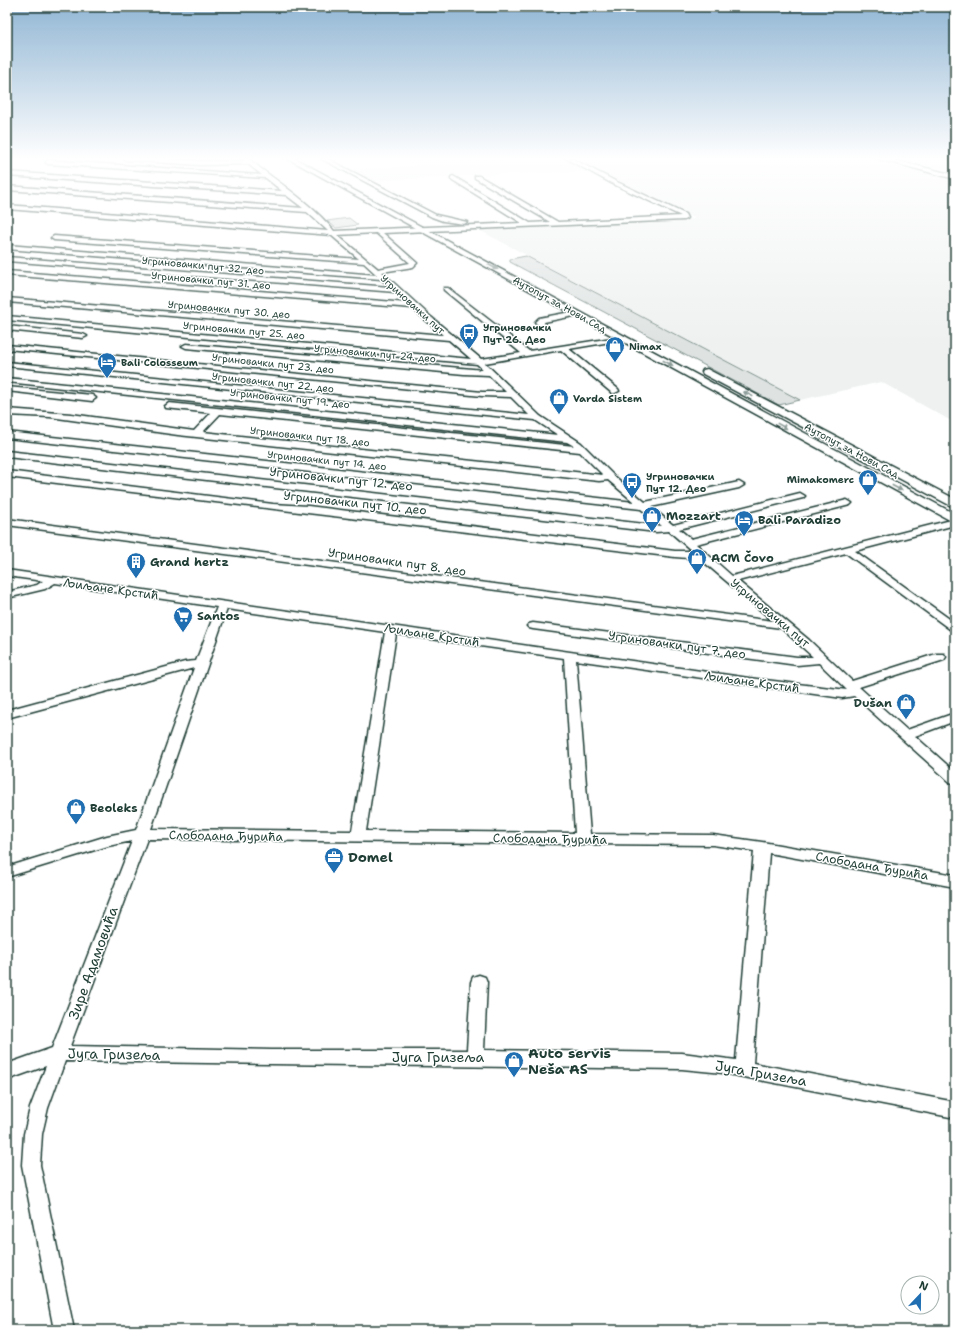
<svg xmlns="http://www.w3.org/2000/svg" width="962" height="1337" viewBox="0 0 962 1337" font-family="'Shantell Sans',sans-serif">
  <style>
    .built { fill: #eef1f0 }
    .green { fill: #dee3e2; stroke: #7e908b }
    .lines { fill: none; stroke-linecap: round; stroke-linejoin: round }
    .minor-casing { stroke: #1f3d34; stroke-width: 3 }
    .major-casing { stroke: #1f3d34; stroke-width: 3 }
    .minor { fill: #fff; fill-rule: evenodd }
    .major { fill: #fff; fill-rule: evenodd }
    .oneway { fill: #8f9e9a }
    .labels { text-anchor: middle; stroke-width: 3; stroke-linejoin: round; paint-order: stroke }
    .far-street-label { font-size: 10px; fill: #1f3d34; stroke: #fff }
    .far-poi-label { font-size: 10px; font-weight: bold; fill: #1f3d34; stroke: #fff; text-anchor: start }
    .street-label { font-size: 12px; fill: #1f3d34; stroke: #fff }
    .poi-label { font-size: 12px; font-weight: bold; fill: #1f3d34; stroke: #fff; text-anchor: start }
    .near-poi-label { font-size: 14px; font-weight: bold; fill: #1f3d34; stroke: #fff; text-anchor: start }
    .near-street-label { font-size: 14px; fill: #1f3d34; stroke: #fff }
  </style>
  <rect width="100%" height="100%" fill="#fff"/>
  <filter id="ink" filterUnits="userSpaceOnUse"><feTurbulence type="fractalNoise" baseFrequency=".025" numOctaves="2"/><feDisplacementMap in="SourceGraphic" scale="8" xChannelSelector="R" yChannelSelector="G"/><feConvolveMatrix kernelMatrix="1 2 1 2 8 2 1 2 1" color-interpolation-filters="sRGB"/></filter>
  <g filter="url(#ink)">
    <g class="built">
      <path d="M 401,158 L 566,158 L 593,171 L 471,175 L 373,181 L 349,170 L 414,166 Z"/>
      <path d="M 571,158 L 871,158 L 955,180 L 955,423 L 881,382 L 800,400 L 477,229 L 696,219 L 633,191 Z"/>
      <path d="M 896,158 L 955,158 L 955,172 L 921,164 Z"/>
    </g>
    <g class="green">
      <path d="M 349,218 L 358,225 L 336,228 L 327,221 Z"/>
      <path d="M 526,256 L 800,400 L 779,405 L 510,262 L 510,259 Z"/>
    </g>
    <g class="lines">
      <g class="minor-casing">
        <g id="minor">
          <path d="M 123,158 L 145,158 L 200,161 L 244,161 L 242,158 L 247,158 C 275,180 311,203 334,231 L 522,223 L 451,179 L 451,177 L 453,176 L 530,223 L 550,222 L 475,178 L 475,176 L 479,176 L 558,222 L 681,216 L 611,183 L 565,158 L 571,158 L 615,181 L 685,214 L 687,218 L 684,220 L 383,233 L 417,263 L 413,267 L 382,272 L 431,317 L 481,359 L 521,353 L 444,290 L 444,288 L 448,288 L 529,351 L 625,336 L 626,338 L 622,340 L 569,349 L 618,389 L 619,391 L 615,393 L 612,393 L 561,350 L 485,363 L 540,416 L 581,443 L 613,475 L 645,502 L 739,482 L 744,485 L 739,488 L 651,507 L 673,525 L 800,493 L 805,496 L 803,498 L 679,529 L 691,539 L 847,500 L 852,503 L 850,505 L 696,544 L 732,576 L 955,519 L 955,525 L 855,551 L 955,623 L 955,631 L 951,630 L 846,553 L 738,581 L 809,640 L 852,681 L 936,654 L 944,654 L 946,657 L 944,660 L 859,687 L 907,730 L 955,713 L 955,721 L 915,736 L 955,772 L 955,784 L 950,782 L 854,696 L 842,698 L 576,660 L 590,834 L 713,835 L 762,842 L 955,875 L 955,887 L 769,853 L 753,1063 L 955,1102 L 955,1118 L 723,1073 L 682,1069 L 272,1064 L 65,1061 L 48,1108 L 42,1134 L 40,1165 L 74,1330 L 54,1330 L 22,1165 L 24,1134 L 30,1108 L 46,1066 L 7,1080 L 7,1064 L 52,1048 L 132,841 L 108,846 L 7,877 L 7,867 L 107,836 L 136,830 L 194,668 L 7,718 L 7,710 L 185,662 L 196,661 L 217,607 L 55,583 L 45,589 L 7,598 L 7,592 L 37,585 L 43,581 L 7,576 L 7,570 L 749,678 L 847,690 L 819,663 L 797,665 L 533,629 L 529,628 L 527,626 L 529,624 L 533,623 L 797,657 L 813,657 L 781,628 L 7,525 L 7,519 L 773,621 L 698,557 L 688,558 L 675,557 L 7,477 L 7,471 L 273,504 L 308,506 L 675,551 L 692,551 L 669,531 L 656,532 L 7,457 L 7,451 L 662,526 L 641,509 L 7,438 L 7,432 L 634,502 L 608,480 L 599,481 L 178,435 L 50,417 L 7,415 L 7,409 L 71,414 L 194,431 L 211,413 L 166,408 L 165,406 L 169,403 L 574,446 L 567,442 L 7,382 L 7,378 L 558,435 L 535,420 L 7,366 L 7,362 L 529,415 L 511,397 L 482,396 L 7,349 L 7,345 L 482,392 L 506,392 L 489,375 L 464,374 L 186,348 L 182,346 L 186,344 L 484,370 L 477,364 L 7,320 L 7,316 L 471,359 L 449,340 L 7,302 L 7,298 L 443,335 L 412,308 L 7,275 L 7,271 L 407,303 L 395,292 L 7,261 L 7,257 L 390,287 L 381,279 L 7,249 L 7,245 L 377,275 L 364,263 L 54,240 L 51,238 L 54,236 L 359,259 L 331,235 L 7,209 L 7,205 L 328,231 L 307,212 L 7,190 L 7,186 L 303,208 L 286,195 L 7,176 L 7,172 L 282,191 L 266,178 L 48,164 L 45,162 L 48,160 L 262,175 L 248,164 L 200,165 L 126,160 ZM 376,233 L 410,263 L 378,269 L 337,235 ZM 220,414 L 580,452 L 603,475 L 203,432 ZM 227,609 L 385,632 L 352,831 L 151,829 ZM 396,634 L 564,658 L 575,833 L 366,831 ZM 147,839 L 578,844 L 583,845 L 587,844 L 713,845 L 754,851 L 736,1060 L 682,1053 L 484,1050 L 487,982 L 485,977 L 479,975 L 473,977 L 471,982 L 467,1050 L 272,1050 L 70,1046 Z"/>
          <path d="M 320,158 L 326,158 L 436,215 L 467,222 L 464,224 L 443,221 L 432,217 Z"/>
          <path d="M 576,311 L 580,313 L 579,315 L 544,322 L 545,326 L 539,326 L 535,322 L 539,318 Z"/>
          <path d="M 7,326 L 83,334 L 87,336 L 83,338 L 7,330 Z"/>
          <path d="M 7,387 L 92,395 L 96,398 L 92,401 L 7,391 Z"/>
        </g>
      </g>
      <g class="major-casing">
        <g id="major">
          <path d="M 287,158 L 294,158 L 955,514 L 955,523 Z"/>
          <path d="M 875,158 L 885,158 L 955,175 L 955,179 Z"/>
          <path d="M 707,369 L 955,499 L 955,508 L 703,374 L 702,372 L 703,370 Z"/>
        </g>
      </g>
      <use href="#minor" class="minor"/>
      <use href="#major" class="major"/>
    </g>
    <defs><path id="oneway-solid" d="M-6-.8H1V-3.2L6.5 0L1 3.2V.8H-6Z"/></defs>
    <g class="oneway">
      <use href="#oneway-solid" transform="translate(493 267) rotate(28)"/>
      <use href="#oneway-solid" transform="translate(668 363) rotate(28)"/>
      <use href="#oneway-solid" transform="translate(748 394) rotate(-152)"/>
      <use href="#oneway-solid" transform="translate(782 426) rotate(29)"/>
      <use href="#oneway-solid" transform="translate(897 488) rotate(28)"/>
    </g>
  </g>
  <linearGradient id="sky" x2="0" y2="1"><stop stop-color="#91b6d4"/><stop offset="0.46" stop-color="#fff"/><stop offset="1" stop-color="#fff" stop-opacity="0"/></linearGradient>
  <rect width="962" height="345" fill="url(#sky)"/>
  <defs>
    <g id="bus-pin" transform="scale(1)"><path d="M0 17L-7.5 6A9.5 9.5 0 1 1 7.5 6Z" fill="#1f6fb2" stroke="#fff"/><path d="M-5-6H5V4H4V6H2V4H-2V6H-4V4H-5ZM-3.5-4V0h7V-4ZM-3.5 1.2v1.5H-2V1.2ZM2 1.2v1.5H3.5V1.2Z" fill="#fff"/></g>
    <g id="shop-pin" transform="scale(1)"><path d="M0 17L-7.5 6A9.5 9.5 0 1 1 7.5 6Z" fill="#1f6fb2" stroke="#fff"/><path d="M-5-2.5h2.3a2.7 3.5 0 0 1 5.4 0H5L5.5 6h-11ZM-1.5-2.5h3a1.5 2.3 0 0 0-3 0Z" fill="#fff"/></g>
    <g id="hotel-pin" transform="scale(1)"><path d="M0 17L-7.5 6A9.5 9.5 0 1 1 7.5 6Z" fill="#1f6fb2" stroke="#fff"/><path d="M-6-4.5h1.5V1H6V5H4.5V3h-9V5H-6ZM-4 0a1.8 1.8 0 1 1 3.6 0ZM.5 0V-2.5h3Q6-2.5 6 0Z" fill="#fff"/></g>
    <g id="building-pin" transform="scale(1)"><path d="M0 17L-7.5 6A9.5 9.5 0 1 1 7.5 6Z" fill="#1f6fb2" stroke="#fff"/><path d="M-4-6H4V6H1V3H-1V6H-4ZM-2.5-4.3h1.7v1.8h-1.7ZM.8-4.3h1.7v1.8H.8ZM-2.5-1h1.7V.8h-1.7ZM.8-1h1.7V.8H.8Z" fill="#fff"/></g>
    <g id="supermarket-pin" transform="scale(1)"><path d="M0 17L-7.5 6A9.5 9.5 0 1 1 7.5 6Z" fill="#1f6fb2" stroke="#fff"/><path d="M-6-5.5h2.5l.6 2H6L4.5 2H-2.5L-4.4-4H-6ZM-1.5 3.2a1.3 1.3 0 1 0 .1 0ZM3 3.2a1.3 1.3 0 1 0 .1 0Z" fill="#fff"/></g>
    <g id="office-pin" transform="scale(1)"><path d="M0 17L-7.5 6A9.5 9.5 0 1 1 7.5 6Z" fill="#1f6fb2" stroke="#fff"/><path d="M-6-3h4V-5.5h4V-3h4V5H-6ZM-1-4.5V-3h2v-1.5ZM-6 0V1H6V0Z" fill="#fff"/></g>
  </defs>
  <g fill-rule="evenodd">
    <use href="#bus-pin" x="469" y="333"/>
    <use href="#shop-pin" x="615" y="346"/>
    <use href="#hotel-pin" x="107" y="362"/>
    <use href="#shop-pin" x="559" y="398"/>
    <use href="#shop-pin" x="868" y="479"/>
    <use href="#bus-pin" x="632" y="482"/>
    <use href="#shop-pin" x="652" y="516"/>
    <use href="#hotel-pin" x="744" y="520"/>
    <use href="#shop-pin" x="697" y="558"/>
    <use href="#building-pin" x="136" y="562"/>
    <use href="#supermarket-pin" x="183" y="616"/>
    <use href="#shop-pin" x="906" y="703"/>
    <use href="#shop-pin" x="76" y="808"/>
    <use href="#office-pin" x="334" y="857"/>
    <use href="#shop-pin" x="514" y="1061"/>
  </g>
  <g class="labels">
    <g class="far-street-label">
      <text transform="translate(203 265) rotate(5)" y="4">Угриновачки пут 32. део</text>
      <text transform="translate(211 280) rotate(5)" y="4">Угриновачки пут 31. део</text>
      <text transform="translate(413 304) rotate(42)" y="4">Угриновачки пут</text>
      <text transform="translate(560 304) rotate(29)" y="4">Аутопут за Нови Сад</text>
      <text transform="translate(229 309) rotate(5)" y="4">Угриновачки пут 30. део</text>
      <text transform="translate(244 330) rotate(5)" y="4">Угриновачки пут 25. део</text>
      <text transform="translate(375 353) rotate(5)" y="4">Угриновачки пут 24. део</text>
      <text transform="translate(273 363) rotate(6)" y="4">Угриновачки пут 23. део</text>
      <text transform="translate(273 382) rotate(6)" y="4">Угриновачки пут 22. део</text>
      <text transform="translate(290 398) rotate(6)" y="4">Угриновачки пут 19. део</text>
      <text transform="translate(310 436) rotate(6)" y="4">Угриновачки пут 18. део</text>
      <text transform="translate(852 450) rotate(28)" y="4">Аутопут за Нови Сад</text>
      <text transform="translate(327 460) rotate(6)" y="4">Угриновачки пут 14. део</text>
    </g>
    <g class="far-poi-label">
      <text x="483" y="331">Угриновачки<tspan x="483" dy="12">Пут 26. Део</tspan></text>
      <text x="629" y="350">Nimax</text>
      <text x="121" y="366">Bali Colosseum</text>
      <text x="573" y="402">Varda Sistem</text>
      <text x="646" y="480">Угриновачки<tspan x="646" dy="12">Пут 12. Део</tspan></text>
      <text x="854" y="483" text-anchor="end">Mimakomerc</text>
    </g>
    <g class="street-label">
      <text transform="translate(341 479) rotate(6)" y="4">Угриновачки пут 12. део</text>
      <text transform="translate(355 503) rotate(6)" y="4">Угриновачки пут 10. део</text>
      <text transform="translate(397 562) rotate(8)" y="4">Угриновачки пут 8. део</text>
      <text transform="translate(111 589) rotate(8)" y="4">Љиљане Крстић</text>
      <text transform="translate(770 613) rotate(40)" y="4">Угриновачки пут</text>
      <text transform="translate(432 635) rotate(9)" y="4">Љиљане Крстић</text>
      <text transform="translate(677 645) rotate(8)" y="4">Угриновачки пут 7. део</text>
      <text transform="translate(752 682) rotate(8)" y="4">Љиљане Крстић</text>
      <text transform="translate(226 836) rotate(1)" y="4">Слободана Ђурића</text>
      <text transform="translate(550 839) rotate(1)" y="4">Слободана Ђурића</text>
      <text transform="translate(872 866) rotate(10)" y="4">Слободана Ђурића</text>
    </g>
    <g class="poi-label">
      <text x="666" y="520">Mozzart</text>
      <text x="758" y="524">Bali Paradizo</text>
      <text x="711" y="562">ACM Čovo</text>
      <text x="150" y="566">Grand hertz</text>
      <text x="197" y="620">Santos</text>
      <text x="892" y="707" text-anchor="end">Dušan</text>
      <text x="90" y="812">Beoleks</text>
    </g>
    <g class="near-poi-label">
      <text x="348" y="862">Domel</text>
      <text x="528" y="1058">Auto servis<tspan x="528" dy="16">Neša AS</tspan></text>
    </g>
    <g class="near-street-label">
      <text transform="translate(93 963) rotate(-70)" y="5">Зире Адамовића</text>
      <text transform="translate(114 1054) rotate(1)" y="5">Југа Гризеља</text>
      <text x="438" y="1062">Југа Гризеља</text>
      <text transform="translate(761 1073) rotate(10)" y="5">Југа Гризеља</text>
    </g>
  </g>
  <rect width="962" height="1337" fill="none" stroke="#fff" stroke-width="24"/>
  <rect x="12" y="12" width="938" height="1313" fill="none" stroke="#1f3d34" stroke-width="1.5" filter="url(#ink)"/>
  <g transform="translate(920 1295) rotate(22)"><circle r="19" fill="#ffffff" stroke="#a5b1ae"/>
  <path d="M0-3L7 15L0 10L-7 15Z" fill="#1f6fb2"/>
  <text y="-6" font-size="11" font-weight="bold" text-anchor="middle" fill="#1f3d34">N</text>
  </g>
</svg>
